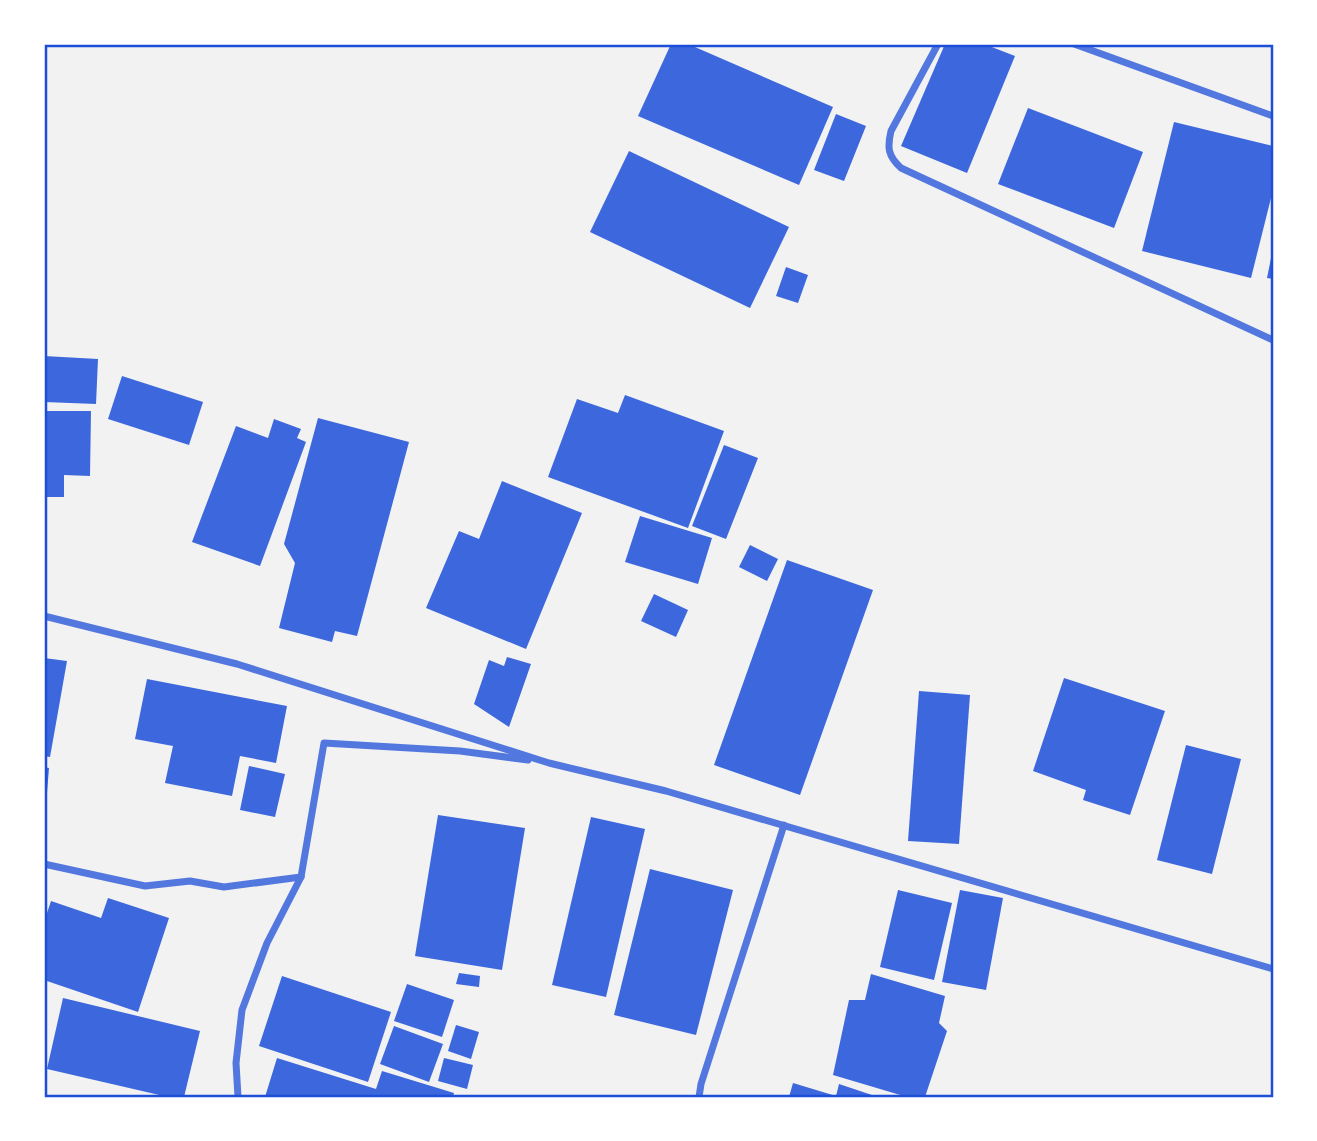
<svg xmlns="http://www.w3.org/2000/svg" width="1317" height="1141" viewBox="0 0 1317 1141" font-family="Montserrat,sans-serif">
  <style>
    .building { fill: #3d67dc }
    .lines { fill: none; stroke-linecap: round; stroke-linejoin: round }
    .minor { stroke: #5277de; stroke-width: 7 }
    .neatline { fill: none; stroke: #1d4ed8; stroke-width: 2.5 }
  </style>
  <rect width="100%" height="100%" fill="#f2f2f2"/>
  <g class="building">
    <path d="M 671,44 L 688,44 L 833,107 L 799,185 L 638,116 Z"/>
    <path d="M 945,44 L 984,44 L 1015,56 L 967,173 L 901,146 Z"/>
    <path d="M 1028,108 L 1143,152 L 1114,228 L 998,184 Z"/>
    <path d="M 836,114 L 866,126 L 844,181 L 814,170 Z"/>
    <path d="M 1174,122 L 1273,146 L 1273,190 L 1251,278 L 1142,251 Z"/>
    <path d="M 629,151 L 789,227 L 750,308 L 590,232 Z"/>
    <path d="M 1272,253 L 1273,253 L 1273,279 L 1267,278 Z"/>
    <path d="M 786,267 L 808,275 L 798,303 L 776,296 Z"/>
    <path d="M 44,356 L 98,359 L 96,404 L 44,402 Z"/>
    <path d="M 122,376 L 203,402 L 189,445 L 108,419 Z"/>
    <path d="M 625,395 L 724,431 L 688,528 L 548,477 L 577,399 L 618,413 Z"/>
    <path d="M 44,411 L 91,411 L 90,476 L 64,475 L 64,497 L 44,497 Z"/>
    <path d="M 318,418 L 409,442 L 357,636 L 335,631 L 332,642 L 279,628 L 295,563 L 284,544 Z"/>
    <path d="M 274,419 L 301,429 L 297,438 L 306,442 L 260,566 L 192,542 L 236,426 L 268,438 Z"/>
    <path d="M 724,445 L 758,458 L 726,539 L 692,526 Z"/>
    <path d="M 502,481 L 582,513 L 526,649 L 426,608 L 459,531 L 479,539 Z"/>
    <path d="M 640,516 L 712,538 L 698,584 L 625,562 Z"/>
    <path d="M 750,545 L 778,559 L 767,581 L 739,567 Z"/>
    <path d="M 787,560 L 873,590 L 800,795 L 714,765 Z"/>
    <path d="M 654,594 L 688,610 L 676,637 L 641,621 Z"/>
    <path d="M 507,657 L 531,664 L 509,727 L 474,704 L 489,660 L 504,666 Z"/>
    <path d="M 44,658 L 67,661 L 50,757 L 44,756 Z"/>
    <path d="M 1064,678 L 1165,711 L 1130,815 L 1083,800 L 1086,790 L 1033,771 Z"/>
    <path d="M 147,679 L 287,706 L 276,763 L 240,756 L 232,796 L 165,783 L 173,746 L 135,739 Z"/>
    <path d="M 919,691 L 970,695 L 959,844 L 908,841 Z"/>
    <path d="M 1186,745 L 1241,759 L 1212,874 L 1157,860 Z"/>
    <path d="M 249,766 L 285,774 L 275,817 L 240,810 Z"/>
    <path d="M 44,767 L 49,768 L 46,805 L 44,805 Z"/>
    <path d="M 438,815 L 525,828 L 502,970 L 415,956 Z"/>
    <path d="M 591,817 L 645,829 L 606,997 L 552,985 Z"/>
    <path d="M 650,869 L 733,890 L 696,1035 L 614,1015 Z"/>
    <path d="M 898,890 L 952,903 L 934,980 L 880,967 Z"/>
    <path d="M 960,890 L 1003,898 L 986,990 L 942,982 Z"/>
    <path d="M 108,898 L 169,918 L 138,1012 L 44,980 L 44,922 L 51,901 L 101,918 Z"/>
    <path d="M 459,973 L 480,976 L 479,987 L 456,984 Z"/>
    <path d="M 871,974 L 945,996 L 939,1023 L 947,1031 L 925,1097 L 907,1097 L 833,1075 L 849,1000 L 865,1000 Z"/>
    <path d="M 282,976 L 391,1012 L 368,1082 L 259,1046 Z"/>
    <path d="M 407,984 L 454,1000 L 442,1037 L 394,1021 Z"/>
    <path d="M 63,998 L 200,1031 L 184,1097 L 168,1097 L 47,1069 Z"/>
    <path d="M 456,1025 L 479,1032 L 471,1059 L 448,1051 Z"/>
    <path d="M 394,1026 L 443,1044 L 429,1082 L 380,1064 Z"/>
    <path d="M 277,1058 L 376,1089 L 382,1071 L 454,1093 L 453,1097 L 265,1097 Z"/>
    <path d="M 444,1058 L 473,1065 L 467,1089 L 438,1081 Z"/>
    <path d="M 793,1083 L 836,1096 L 839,1084 L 878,1097 L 789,1097 Z"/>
  </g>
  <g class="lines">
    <g class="minor">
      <path d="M 938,44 L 891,131 C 887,148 888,156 901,168 L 1273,340"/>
      <path d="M 1074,44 L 1273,116"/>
      <path d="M 44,616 L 237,664 L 549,763 L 666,791 L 1273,969"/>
      <path d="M 44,864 L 145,886 L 190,881 L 224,887 L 301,877 L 324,743 L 460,751 L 528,760"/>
      <path d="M 238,1097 L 236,1063 L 242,1010 L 267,943 L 301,877"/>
      <path d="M 699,1097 L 701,1084 L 784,825"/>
    </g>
  </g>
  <rect width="1317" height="1141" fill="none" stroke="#ffffff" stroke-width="91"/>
  <rect x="46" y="46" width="1226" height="1050" class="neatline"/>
</svg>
